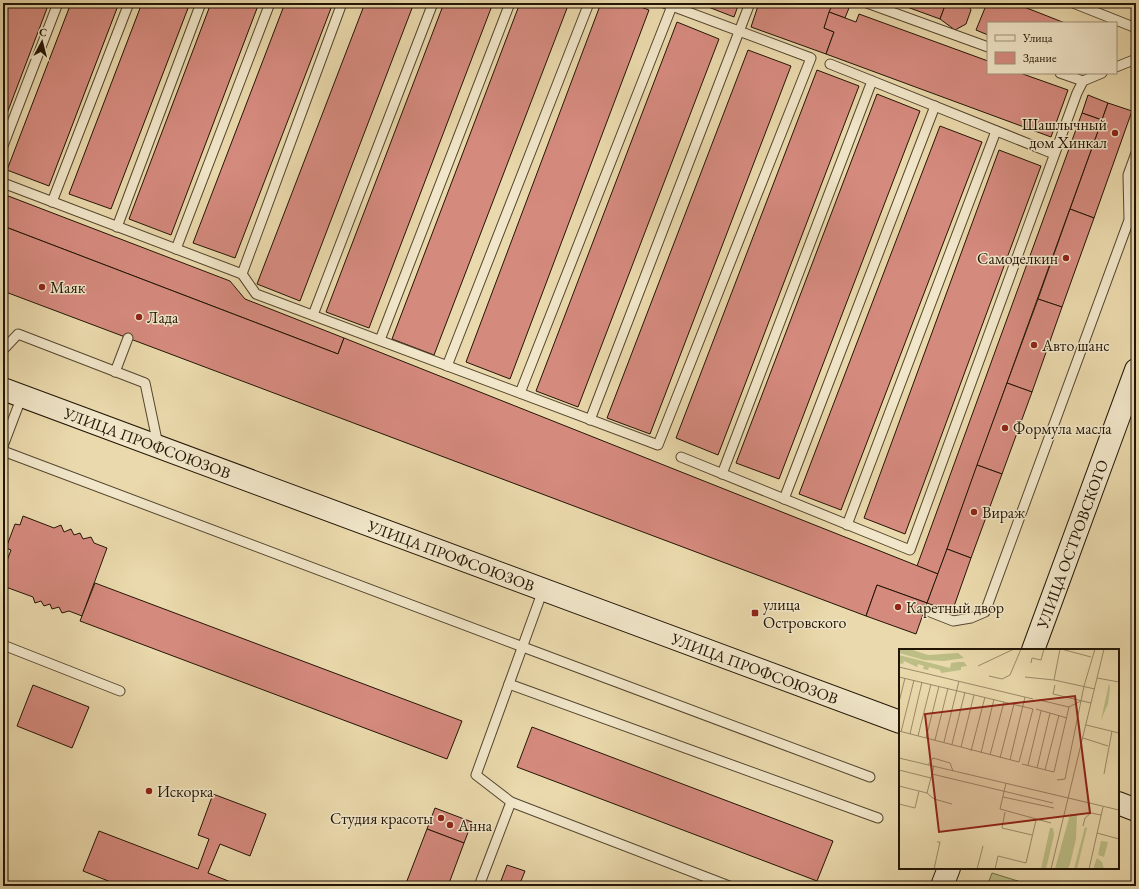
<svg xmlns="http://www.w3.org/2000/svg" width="1139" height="889" viewBox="0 0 1139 889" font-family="'EB Garamond',serif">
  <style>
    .green { fill: #bcbe86; stroke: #6f6a45 }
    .building { fill: #d58a7e; stroke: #221504 }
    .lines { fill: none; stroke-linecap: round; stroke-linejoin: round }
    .lane-casing { stroke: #54462e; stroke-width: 11 }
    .secondary-casing { stroke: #221504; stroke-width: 24 }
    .lane { stroke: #f1e6c9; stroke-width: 9 }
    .secondary { stroke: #f1e6c9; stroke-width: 22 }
    .poi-dot { fill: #8f2418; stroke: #f1e6c9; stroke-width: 1.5 }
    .labels { text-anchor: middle; stroke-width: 3; stroke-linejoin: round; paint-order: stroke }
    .poi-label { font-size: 16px; fill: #221504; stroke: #f1e6c9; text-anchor: start }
    .street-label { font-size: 16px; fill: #221504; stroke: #f1e6c9 }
    .inset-road { fill: none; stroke: #9a8b69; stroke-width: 1 }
    .view { fill: #8f2418; fill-opacity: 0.15; stroke: #8f2418; stroke-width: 2 }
    .inset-edge { fill: none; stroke: #221504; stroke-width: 2 }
  </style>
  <rect width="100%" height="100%" fill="#ead9ac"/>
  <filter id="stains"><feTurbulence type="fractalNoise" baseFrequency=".005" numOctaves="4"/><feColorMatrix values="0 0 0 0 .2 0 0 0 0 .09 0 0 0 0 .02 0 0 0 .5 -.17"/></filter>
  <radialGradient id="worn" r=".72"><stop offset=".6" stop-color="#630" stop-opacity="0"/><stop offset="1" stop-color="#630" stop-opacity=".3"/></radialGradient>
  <path class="green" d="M 992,873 L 1034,886 L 987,886 Z"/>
  <g class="building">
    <path d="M 3,3 L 49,3 L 3,124 Z"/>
    <path d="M 71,3 L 119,3 L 49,186 L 7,170 Z"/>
    <path d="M 142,3 L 190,3 L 111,209 L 69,194 Z"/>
    <path d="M 211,3 L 259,3 L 171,235 L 129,219 Z"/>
    <path d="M 285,3 L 333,3 L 235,258 L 193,243 Z"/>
    <path d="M 365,3 L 414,3 L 300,301 L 257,284 Z"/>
    <path d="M 444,3 L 493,3 L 369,328 L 326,312 Z"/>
    <path d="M 520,3 L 569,3 L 434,355 L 392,339 Z"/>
    <path d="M 601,3 L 630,3 L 649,10 L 510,379 L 466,362 Z"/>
    <path d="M 698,3 L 739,3 L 734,17 Z"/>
    <path d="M 759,3 L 833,3 L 824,28 L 834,32 L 826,54 L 751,27 Z"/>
    <path d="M 833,3 L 851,3 L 845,18 L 829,12 Z"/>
    <path d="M 896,3 L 946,3 L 940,19 Z"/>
    <path d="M 946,3 L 967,3 L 971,10 L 966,24 L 955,30 L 940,19 Z"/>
    <path d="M 987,3 L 1014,3 L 1065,23 L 988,23 L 988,35 L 976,30 Z"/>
    <path d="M 829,12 L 856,22 L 859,14 L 988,61 L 988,73 L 1020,73 L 1068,90 L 1051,137 L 826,54 L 834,32 L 824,28 Z"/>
    <path d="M 677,22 L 719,39 L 578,407 L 536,391 Z"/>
    <path d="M 748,50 L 791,66 L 650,434 L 607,418 Z"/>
    <path d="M 817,70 L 859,86 L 718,455 L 676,438 Z"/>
    <path d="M 877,94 L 920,111 L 779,479 L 736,463 Z"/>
    <path d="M 1088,95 L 1108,103 L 1102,120 L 1082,113 Z"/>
    <path d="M 1108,103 L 1132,111 L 1094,218 L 1070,209 Z"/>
    <path d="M 1082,113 L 1102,120 L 938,574 L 917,566 Z"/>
    <path d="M 940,126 L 982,142 L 841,510 L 799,494 Z"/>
    <path d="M 999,150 L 1041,166 L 905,534 L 864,518 Z"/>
    <path d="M 3,194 L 230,281 L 245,299 L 344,338 L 338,354 L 3,226 Z"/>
    <path d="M 1070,209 L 1094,218 L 1062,307 L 1038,299 Z"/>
    <path d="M 3,226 L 338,354 L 344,338 L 938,574 L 927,603 L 877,585 L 866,616 L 3,291 Z"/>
    <path d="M 1038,299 L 1062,307 L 1032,392 L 1007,383 Z"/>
    <path d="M 1007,383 L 1032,392 L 1002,474 L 977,465 Z"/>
    <path d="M 977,465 L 1002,474 L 971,558 L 947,549 Z"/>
    <path d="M 23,516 L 54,528 L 61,525 L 64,532 L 71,529 L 74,535 L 80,533 L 83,539 L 91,537 L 94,543 L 107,548 L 82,616 L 69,611 L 62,613 L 59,607 L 52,609 L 50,604 L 44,606 L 41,601 L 35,603 L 33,597 L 3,586 L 3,583 L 4,580 L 3,579 L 3,571 L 11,550 L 6,548 L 15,524 L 20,525 Z"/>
    <path d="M 947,549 L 971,558 L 952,612 L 927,603 Z"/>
    <path d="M 95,583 L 462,721 L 447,759 L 80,621 Z"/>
    <path d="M 877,585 L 927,603 L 916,634 L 866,616 Z"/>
    <path d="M 33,685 L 89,707 L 72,748 L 17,726 Z"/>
    <path d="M 532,727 L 833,841 L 817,881 L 517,767 Z"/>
    <path d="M 213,794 L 266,814 L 250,856 L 220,844 L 208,873 L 241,886 L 121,886 L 83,871 L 99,831 L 198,869 L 209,839 L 198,835 Z"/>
    <path d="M 435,808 L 472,822 L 464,843 L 427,829 Z"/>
    <path d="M 427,829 L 464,843 L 448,886 L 405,886 Z"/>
    <path d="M 507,865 L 525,871 L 519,886 L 499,886 Z"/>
  </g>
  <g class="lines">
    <g class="lane-casing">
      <g id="lane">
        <path d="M 867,3 L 988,47"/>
        <path d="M 1073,3 L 1136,28"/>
        <path d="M 830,64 L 1054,154"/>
        <path d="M 1116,67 L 1136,59"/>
        <path d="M 1060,73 L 1083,81"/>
        <path d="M 3,146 L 58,3"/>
        <path d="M 3,183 L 242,274 L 256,294 L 658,445 L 811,58 L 664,3"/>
        <path d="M 52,202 L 129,3"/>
        <path d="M 117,227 L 201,3"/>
        <path d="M 176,249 L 270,3"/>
        <path d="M 242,274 L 342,3"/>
        <path d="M 313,315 L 433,3"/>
        <path d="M 380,340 L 510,3"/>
        <path d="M 3,350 L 18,334 L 145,383 L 158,445"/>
        <path d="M 447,366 L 589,3"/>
        <path d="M 115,372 L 128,338"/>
        <path d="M 520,393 L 672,6"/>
        <path d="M 590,420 L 750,3"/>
        <path d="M 3,446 L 22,396"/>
        <path d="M 3,451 L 523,647 L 870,777"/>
        <path d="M 681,457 L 910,550 L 1077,93 L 1083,81 L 1102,73"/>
        <path d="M 722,474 L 872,81"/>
        <path d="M 784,499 L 935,106"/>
        <path d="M 847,525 L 996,131"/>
        <path d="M 543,590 L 476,775 L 511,802 L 729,886"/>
        <path d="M 925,610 L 953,621 L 971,618 L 985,612 L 1129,220 L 1128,175 L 1136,153"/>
        <path d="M 3,645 L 120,691"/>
        <path d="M 509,684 L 878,818"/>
        <path d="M 479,886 L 511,802"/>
      </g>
    </g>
    <g class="secondary-casing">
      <g id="secondary">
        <path id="s1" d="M 3,389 L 900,722"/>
        <path id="s2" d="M 1033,650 L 1136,370"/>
        <path d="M 1118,803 L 1136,810"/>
        <path d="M 942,886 L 949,868"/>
      </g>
    </g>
    <use href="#lane" class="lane"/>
    <use href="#secondary" class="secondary"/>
  </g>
  <g class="poi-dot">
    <circle cx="1115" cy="133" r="4"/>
    <circle cx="1066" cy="258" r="4"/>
    <circle cx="42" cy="287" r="4"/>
    <circle cx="139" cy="317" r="4"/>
    <circle cx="1034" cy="345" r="4"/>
    <circle cx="1005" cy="428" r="4"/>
    <circle cx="974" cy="512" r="4"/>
    <circle cx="898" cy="607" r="4"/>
    <rect x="751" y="609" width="8" height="8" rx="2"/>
    <circle cx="149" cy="791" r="4"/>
    <circle cx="441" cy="818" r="4"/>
    <circle cx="450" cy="825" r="4"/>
  </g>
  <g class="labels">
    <g class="poi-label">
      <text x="1107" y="130" text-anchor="end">Шашлычный<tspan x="1107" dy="18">дом Хинкал</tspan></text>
      <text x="1058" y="264" text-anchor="end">Самоделкин</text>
      <text x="50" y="293">Маяк</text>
      <text x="147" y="323">Лада</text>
      <text x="1042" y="351">Авто шанс</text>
      <text x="1013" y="434">Формула масла</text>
      <text x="982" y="518">Вираж</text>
      <text x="763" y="610">улица<tspan x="763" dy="18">Островского</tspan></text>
      <text x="906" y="613">Каретный двор</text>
      <text x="157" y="797">Искорка</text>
      <text x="433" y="824" text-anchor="end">Студия красоты</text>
      <text x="458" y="831">Анна</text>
    </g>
    <g class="street-label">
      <text dy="6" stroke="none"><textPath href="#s1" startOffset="154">УЛИЦА ПРОФСОЮЗОВ</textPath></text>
      <text dy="6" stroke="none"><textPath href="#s2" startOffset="113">УЛИЦА ОСТРОВСКОГО</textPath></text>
      <text dy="6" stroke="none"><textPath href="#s1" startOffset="478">УЛИЦА ПРОФСОЮЗОВ</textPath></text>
      <text dy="6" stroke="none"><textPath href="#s1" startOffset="802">УЛИЦА ПРОФСОЮЗОВ</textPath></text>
    </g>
  </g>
  <g transform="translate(899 649)">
    <rect width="220" height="220" fill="#ead9ac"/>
    <path d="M 0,0 L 11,0 L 29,6 L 59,4 L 65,9 L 45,12 L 25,11 L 0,4 ZM 0,6 L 51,19 L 52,14 L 59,13 L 65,13 L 68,17 L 62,18 L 62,21 L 42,24 L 41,21 L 30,18 L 29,21 L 24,20 L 25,17 L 19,15 L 18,18 L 5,12 L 4,15 L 0,14 ZM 210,34 L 211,39 L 209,55 L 202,71 ZM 171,165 L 178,166 L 177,190 L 171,215 L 169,220 L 156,220 ZM 186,178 L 188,179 L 178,220 L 175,220 ZM 151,179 L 154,179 L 155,186 L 147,220 L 142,220 ZM 202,192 L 209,193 L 205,208 L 199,206 ZM 198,209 L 203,213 L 205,220 L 194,220 Z" fill="#bcbe86"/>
    <path class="inset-road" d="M 162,0 L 192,8M 132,14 L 133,9 L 142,11 L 145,0M 79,17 L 115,0M 0,18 L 134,50M 90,27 L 103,30 L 111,26 L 122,0M 0,28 L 134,60 L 120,113 L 0,82M 126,28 L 155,31 L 196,40M 198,29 L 220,33M 155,31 L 161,0M 156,36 L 154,45 L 192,54M 140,51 L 170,58 L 182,52M 0,53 L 6,29M 137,60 L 168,69M 187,76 L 220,84M 2,83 L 15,31M 11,85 L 23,33M 19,87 L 32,35M 27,89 L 40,37M 184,89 L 209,97M 36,91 L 49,39M 45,93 L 60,32M 53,95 L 66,43M 62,98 L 75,46M 72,102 L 86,48M 82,104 L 95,50M 91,106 L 105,53M 0,109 L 220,161M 101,109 L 115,55M 111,111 L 126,48M 123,115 L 155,123 L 170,58M 29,116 L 34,109 L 51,114 L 54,122M 129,116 L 142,62M 138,119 L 151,64M 0,121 L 32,129M 146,121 L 160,66M 33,125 L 154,154M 205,125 L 213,82M 158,131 L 166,130 L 185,37 L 196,0M 107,134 L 101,160 L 152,174M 0,137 L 28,144 L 35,150 L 53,155M 28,144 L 35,117M 104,148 L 155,159M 0,155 L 16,159 L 20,142M 106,163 L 103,179 L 133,186M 184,177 L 186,169 L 192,164 L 202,166M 198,184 L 220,190M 35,220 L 41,193 L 38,193M 78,220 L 84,197M 96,220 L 99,207 L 127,214 L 137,171M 152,220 L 205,0M 190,220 L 204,158"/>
    <path class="view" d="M 176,47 L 191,164 L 40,183 L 26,65 Z"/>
    <rect width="220" height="220" class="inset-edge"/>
  </g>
  <rect width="1139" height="889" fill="none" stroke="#ead9ac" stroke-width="16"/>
  <rect x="4" y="4" width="1131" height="881" fill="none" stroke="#221504" stroke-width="2"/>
  <rect x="8" y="8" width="1123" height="873" fill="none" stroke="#221504"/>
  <rect x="987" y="22" width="130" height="52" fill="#f1e6c9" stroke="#9e927a"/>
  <rect x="995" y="35" width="20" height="6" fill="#f1e6c9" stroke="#9e927a"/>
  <text x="1023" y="42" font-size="12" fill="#221504">Улица</text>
  <rect x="995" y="52" width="20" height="12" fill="#d58a7e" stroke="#9e927a"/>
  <text x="1023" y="62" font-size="12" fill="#221504">Здание</text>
  <g transform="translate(42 42) rotate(7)" stroke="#f1e6c9" stroke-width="3" paint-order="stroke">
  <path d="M0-3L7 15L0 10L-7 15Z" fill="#221504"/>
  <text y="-6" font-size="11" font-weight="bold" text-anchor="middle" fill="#221504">С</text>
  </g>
  <rect width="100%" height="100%" filter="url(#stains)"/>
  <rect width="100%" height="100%" fill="url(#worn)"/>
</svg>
